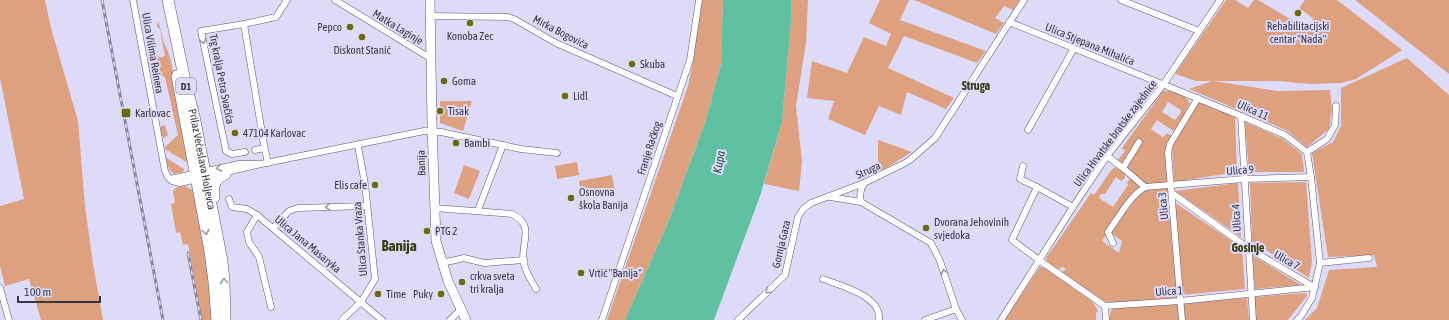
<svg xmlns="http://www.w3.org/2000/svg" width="1449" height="320" viewBox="0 0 1449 320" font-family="'Asap Condensed',sans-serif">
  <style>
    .green { fill: #dda17f; fill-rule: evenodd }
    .water { fill: #60c1a2 }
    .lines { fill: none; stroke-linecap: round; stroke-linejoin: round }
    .street-casing { stroke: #5a5675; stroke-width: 7 }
    .secondary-casing { stroke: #5a5675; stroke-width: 10 }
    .highway-casing { stroke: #5a5675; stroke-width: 12 }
    .street { stroke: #fff; stroke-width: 6 }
    .secondary { stroke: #fff; stroke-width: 9 }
    .highway { stroke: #fff; stroke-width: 11 }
    .rail-casing { stroke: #8a889e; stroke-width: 3 }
    .rail { stroke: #dedbf9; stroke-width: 1.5; stroke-dasharray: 4.5; stroke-linecap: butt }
    .oneway { stroke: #9c9ba2 }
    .poi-dot { fill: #6b6b0b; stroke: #dedbf9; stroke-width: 1.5 }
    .labels { text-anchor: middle; stroke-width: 4; stroke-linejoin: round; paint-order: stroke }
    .shield { fill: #dedbf9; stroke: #6a687b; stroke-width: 1 }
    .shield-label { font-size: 10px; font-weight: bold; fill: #383745 }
    .poi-label { font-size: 11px; fill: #383745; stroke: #dedbf9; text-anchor: start }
    .street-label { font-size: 11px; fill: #383745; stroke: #dedbf9 }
    .neighbourhood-label { font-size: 12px; font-weight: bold; fill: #3c3c13; stroke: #dedbf9 }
    .water-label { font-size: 12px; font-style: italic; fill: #244f41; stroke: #dedbf9 }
    .district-label { font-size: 15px; font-weight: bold; fill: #3c3c13; stroke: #dedbf9 }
  </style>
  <rect width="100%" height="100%" fill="#dedbf9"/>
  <g class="green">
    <path d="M 0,0 L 45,0 L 51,28 L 78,121 L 85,206 L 93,264 L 103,320 L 41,320 L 29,279 L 5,286 L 0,266 L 0,206 L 24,199 L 0,78 Z"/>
    <path d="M 701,0 L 723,0 L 721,64 L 706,120 L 667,225 L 625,320 L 607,320 L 688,86 L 693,61 Z"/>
    <path d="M 791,0 L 808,0 L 806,43 L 796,106 L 802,161 L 799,191 L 764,184 L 782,122 L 791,21 Z"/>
    <path d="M 880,0 L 909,0 L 900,20 L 986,51 L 977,63 L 904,36 L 888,68 L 954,98 L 946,109 L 907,92 L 901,115 L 879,106 L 865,135 L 828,119 L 834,101 L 807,98 L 812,61 L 847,73 L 864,37 L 886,46 L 891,34 L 869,23 Z"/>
    <path d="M 914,0 L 1020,0 L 1013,10 L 1004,6 L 995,18 L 1004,23 L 996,34 Z"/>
    <path d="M 1226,0 L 1235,0 L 1248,8 L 1254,0 L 1258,0 L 1302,26 L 1304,23 L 1309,26 L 1314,21 L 1312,20 L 1313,18 L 1299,8 L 1305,0 L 1337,0 L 1402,50 L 1356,79 L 1341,83 L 1310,84 L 1277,81 L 1214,81 L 1277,91 L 1330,90 L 1332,109 L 1329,129 L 1307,147 L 1286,130 L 1189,89 L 1212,81 L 1196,81 L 1175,74 Z"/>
    <path d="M 1355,0 L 1449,0 L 1449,74 Z"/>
    <path d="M 159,23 L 164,43 L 167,49 L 171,61 L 189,161 L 188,163 L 165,149 L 165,147 L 178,135 L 165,77 L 151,71 L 146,63 L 153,59 L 165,56 L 160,29 L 157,27 L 157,24 Z"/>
    <path d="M 1407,58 L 1449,95 L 1449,320 L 1305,320 L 1317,308 L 1329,270 L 1377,267 L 1374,255 L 1328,257 L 1312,153 L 1333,142 L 1341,126 L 1341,88 Z"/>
    <path d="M 155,82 L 159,85 L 159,94 L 155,95 L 151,87 L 152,84 Z"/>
    <path d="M 1163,91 C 1172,90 1187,95 1190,104 L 1175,132 L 1157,120 L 1151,129 L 1163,137 L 1167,133 L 1172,136 L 1169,181 L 1167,184 L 1147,185 L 1117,161 L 1125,151 L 1122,148 ZM 1168,102 L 1181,110 L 1180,114 L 1175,120 L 1162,112 Z"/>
    <path d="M 440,101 L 472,101 L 463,131 L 440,123 Z"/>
    <path d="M 1199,102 L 1235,117 L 1237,172 L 1174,182 L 1172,146 Z"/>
    <path d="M 1245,122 L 1283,139 L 1302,154 L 1304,172 L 1249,172 Z"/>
    <path d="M 165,125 L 168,135 L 164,138 L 160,134 L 161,126 Z"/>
    <path d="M 878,140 L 912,152 L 878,173 Z"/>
    <path d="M 165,157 L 184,169 L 183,172 L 174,174 C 168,169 167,164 165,157 Z"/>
    <path d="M 577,162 L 579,175 L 557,179 L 555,166 Z"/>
    <path d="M 464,165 L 480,171 L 469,199 L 454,193 Z"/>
    <path d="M 1117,167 L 1125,173 L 1125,178 L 1121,181 L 1116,177 L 1105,194 L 1101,194 L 1099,198 L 1113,207 L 1128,185 L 1127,182 L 1131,178 L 1141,187 L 1130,199 L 1102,241 L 1119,253 L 1122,241 L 1111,233 L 1130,202 L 1143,189 L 1168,188 L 1178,296 L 1177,299 L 1115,304 L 1100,300 L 1062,273 L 1063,271 L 1066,269 L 1062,267 L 1058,270 L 1047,262 L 1046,258 L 1091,193 L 1094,195 L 1113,168 Z"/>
    <path d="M 612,175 L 615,191 L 581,196 L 579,181 Z"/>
    <path d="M 1306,182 L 1312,261 L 1309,278 L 1252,241 L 1250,183 Z"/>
    <path d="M 1238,183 L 1241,237 L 1175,191 Z"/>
    <path d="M 185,186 L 193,190 L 206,250 L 215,320 L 202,320 L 188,244 L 183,245 L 180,232 L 176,233 L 171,204 L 175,203 L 173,191 L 177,187 Z"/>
    <path d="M 1174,202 L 1242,248 L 1245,289 L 1181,295 Z"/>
    <path d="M 1252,255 L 1301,285 L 1255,289 Z"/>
    <path d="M 1040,267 L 1046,268 C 1059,277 1096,297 1098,312 L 1096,313 L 1096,320 L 1004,320 Z"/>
    <path d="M 1304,293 L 1307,294 L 1307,296 L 1288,320 L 1254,320 L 1253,298 L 1255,297 Z"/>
    <path d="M 1247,298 L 1249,320 L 1184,320 L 1182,303 Z"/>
    <path d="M 1174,302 L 1178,304 L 1180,320 L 1109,320 L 1111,311 L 1116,306 Z"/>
  </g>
  <path class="water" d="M 723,0 L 791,0 L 791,21 L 782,122 L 760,196 L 714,320 L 625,320 L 667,225 L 706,120 L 721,64 Z"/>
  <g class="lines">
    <g class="street-casing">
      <g id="street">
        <path d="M 133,0 L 165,171 L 168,177 L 172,181 L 180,183 L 261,164 L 424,131 L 441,132 L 521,149 L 557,153"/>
        <path d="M 335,0 L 430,58"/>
        <path d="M 1121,0 L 1199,31"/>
        <path d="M 429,16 L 508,17 L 514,19 L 556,43 L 677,96"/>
        <path d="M 1009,22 L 1241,116 L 1285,135 L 1307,152 L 1311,177 L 1320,263 L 1312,298 L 1301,316 L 1297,320"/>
        <path d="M 244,24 L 201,31 L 226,151 L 232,154 L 245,152"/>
        <path d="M 1241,116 L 1253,320"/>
        <path d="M 1028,130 L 1074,48"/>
        <path d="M 255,150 L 264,148"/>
        <path d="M 1307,152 L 1327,139 L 1335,125 L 1336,106"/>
        <path d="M 1107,156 L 1123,168 L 1145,187"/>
        <path d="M 268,163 L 264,145 L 244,24 L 276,17 L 287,0"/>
        <path d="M 1023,166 L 1020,179 L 1037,187"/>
        <path d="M 1123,168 L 1139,142"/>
        <path d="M 170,179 L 239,164 L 257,164"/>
        <path d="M 1172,193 L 1248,248 L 1314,287"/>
        <path d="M 830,197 L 861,202 L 931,243 L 940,261 L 956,309 L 962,320"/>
        <path d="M 229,199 L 232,207 L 247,209 L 257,215 L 382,320"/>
        <path d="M 861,202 C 859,195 860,190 864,183"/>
        <path d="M 1073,207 L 1037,187 L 1012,240 L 1039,260 L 1105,306 L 1180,301 L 1315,287"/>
        <path d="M 434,208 L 512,214 C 537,227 519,243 524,264 C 526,273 532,281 536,289"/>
        <path d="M 478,210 L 503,145"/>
        <path d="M 257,215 L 247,232 L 249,242 L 259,257 L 271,307"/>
        <path d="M 273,228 L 289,211 L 298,208 L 367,206"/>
        <path d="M 1113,243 L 1108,232 C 1119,217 1129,197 1145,187 L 1244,179 L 1311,177"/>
        <path d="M 442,263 L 464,258 L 484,263 L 524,260"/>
        <path d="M 1320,263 L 1369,258"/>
        <path d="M 823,279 C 841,286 882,296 879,320"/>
        <path d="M 0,288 L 9,320"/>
        <path d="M 1105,306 L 1106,320"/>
        <path d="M 342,320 L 361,302 L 375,279 L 365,184 L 358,146"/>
        <path d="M 450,320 L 461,309"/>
        <path d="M 602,320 L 690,60 L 699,0"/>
        <path d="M 738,320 L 785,275 L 798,217 L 803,209 L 811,203 L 864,183 L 903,164 L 910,160 L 935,138 L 1024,0"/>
        <path d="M 925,320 L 956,309"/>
        <path d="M 1001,320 L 1073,207 L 1107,156 L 1163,85 L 1220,0"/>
        <path d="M 1182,320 L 1168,153 L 1170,144 L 1198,98"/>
      </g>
    </g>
    <g class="secondary-casing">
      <path id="secondary" d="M 430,0 L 432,123 L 436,241 L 448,281 L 466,320"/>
    </g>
    <g class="highway-casing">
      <g id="highway">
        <path id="s1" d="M 168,0 L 185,81 L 194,116 L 222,261 L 224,281 L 225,320"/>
        <path d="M 177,76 L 210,251 L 214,282 L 217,320"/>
        <path d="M 214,197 C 212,185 215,179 225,174"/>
      </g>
    </g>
    <use href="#street" class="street"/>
    <use href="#secondary" class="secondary"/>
    <use href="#highway" class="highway"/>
    <g class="rail-casing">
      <g id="rail">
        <path d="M 102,0 L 163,320"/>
        <path d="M 188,253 L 201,320"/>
      </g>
    </g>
    <use href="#rail" class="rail"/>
  </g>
  <defs><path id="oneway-chevron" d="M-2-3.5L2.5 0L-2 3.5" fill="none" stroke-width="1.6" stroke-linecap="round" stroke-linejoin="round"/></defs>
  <g class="oneway">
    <use href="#oneway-chevron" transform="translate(203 41) rotate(78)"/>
    <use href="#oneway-chevron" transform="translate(219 168) rotate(168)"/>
    <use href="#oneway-chevron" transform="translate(328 207) rotate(178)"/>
    <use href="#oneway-chevron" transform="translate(206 232) rotate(80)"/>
    <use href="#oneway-chevron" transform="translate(944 272) rotate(-106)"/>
    <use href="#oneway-chevron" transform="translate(224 281) rotate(-94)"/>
    <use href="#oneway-chevron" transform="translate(768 291) rotate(137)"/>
  </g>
  <g class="poi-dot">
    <circle cx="1298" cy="13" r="4"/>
    <circle cx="470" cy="23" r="4"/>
    <circle cx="350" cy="27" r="4"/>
    <circle cx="362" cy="37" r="4"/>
    <circle cx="632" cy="64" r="4"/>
    <circle cx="444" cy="81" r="4"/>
    <circle cx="565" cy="96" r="4"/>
    <circle cx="440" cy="111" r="4"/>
    <rect x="121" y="108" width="10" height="10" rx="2"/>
    <circle cx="235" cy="133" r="4"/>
    <circle cx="456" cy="143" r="4"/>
    <circle cx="375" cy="185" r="4"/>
    <circle cx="571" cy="198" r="4"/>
    <circle cx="926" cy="228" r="4"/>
    <circle cx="427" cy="231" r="4"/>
    <circle cx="581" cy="273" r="4"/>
    <circle cx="462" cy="282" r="4"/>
    <circle cx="378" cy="294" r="4"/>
    <circle cx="441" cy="294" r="4"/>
  </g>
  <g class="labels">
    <rect class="shield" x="176" y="78" width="20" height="16" rx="3"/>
    <g class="shield-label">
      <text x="186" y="90">D1</text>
    </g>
    <g class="poi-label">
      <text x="1298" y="30" text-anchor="middle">Rehabilitacijski<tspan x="1298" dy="13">centar "Nada"</tspan></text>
      <text x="342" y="31" text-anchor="end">Pepco</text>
      <text x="470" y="40" text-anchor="middle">Konoba Zec</text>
      <text x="362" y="54" text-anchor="middle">Diskont Stanić</text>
      <text x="640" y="68">Skuba</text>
      <text x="452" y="85">Goma</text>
      <text x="573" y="100">Lidl</text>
      <text x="448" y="115">Tisak</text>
      <text x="135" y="117">Karlovac</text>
      <text x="243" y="137">47104 Karlovac</text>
      <text x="464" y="147">Bambi</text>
      <text x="367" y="189" text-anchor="end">Elis cafe</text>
      <text x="579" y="196">Osnovna<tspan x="579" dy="13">škola Banija</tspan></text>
      <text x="934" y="226">Dvorana Jehovinih<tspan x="934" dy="13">svjedoka</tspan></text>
      <text x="435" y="235">PTG 2</text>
      <text x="589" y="277">Vrtić "Banija"</text>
      <text x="470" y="280">crkva sveta<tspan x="470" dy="13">tri kralja</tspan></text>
      <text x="386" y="298">Time</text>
      <text x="433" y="298" text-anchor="end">Puky</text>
    </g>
    <g class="street-label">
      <text transform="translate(398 27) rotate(31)" y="4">Matka Laginje</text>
      <text transform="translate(561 32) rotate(27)" y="4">Mirka Bogovića</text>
      <text transform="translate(1090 44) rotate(22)" y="4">Ulica Stjepana Mihalića</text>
      <text transform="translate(153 53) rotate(80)" y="4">Ulica Vilima Reinera</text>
      <text transform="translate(222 79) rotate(79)" y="4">Trg kralja Petra Svačića</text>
      <text transform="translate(1253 110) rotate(24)" y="4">Ulica 11</text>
      <text transform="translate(1115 133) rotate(-53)" y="4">Ulica Hrvatske bratske zajednice</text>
      <text transform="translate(649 148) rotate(-72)" y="4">Franje Račkog</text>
      <text dy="4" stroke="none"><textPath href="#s1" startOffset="163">Prilaz Većeslava Holjevca</textPath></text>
      <text transform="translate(421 163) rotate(-92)" y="4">Banija</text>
      <text transform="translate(868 170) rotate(-25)" y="4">Struga</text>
      <text transform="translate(1240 170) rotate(-4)" y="4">Ulica 9</text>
      <text transform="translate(1163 206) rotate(-95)" y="4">Ulica 3</text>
      <text transform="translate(1236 218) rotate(-93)" y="4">Ulica 4</text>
      <text transform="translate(360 239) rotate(-95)" y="4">Ulica Stanka Vraza</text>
      <text transform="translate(308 244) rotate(40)" y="4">Ulica Jana Masaryka</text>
      <text transform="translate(781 244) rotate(-77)" y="4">Gornja Gaza</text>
      <text transform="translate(1287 260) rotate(30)" y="4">Ulica 7</text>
      <text transform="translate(1169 291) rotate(-4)" y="4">Ulica 1</text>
    </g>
    <g class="neighbourhood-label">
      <text x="976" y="90">Struga</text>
      <text x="1248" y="252">Gosinje</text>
    </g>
    <g class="water-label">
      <text transform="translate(719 162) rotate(-80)" y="4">Kupa</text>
    </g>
    <g class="district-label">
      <text x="399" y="251">Banija</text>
    </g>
  </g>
  <path d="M18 296v6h82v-6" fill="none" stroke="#383745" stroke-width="2"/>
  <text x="24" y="296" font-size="12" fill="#383745" stroke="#dedbf9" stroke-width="3" paint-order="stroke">100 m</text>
</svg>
